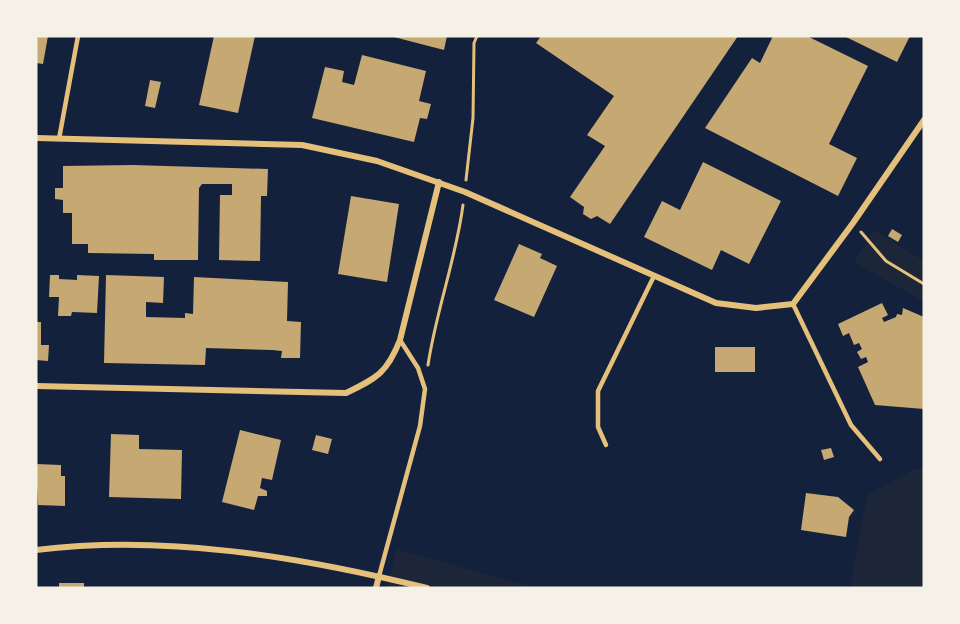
<svg xmlns="http://www.w3.org/2000/svg" width="960" height="624" viewBox="0 0 960 624" font-family="Commissioner,sans-serif">
  <style>
    .green { fill: #1d2539 }
    .building { fill: #c6a872 }
    .lines { fill: none; stroke-linecap: round; stroke-linejoin: round }
    .path { stroke: #e5c07b; stroke-width: 3 }
    .service { stroke: #e5c07b; stroke-width: 4.5 }
    .minor { stroke: #e5c07b; stroke-width: 6 }
  </style>
  <rect width="100%" height="100%" fill="#14213d"/>
  <g class="green">
    <path d="M 874,230 L 924,261 L 924,302 L 854,262 Z"/>
    <path d="M 915,469 L 924,469 L 924,588 L 850,588 L 867,495 Z"/>
    <path d="M 396,549 L 536,588 L 387,588 Z"/>
  </g>
  <g class="building">
    <path d="M 36,36 L 48,36 L 43,64 L 36,63 Z"/>
    <path d="M 214,36 L 255,36 L 238,113 L 199,105 Z"/>
    <path d="M 390,36 L 447,36 L 444,50 Z"/>
    <path d="M 541,36 L 738,36 L 610,224 L 597,216 L 591,219 L 583,214 L 584,207 L 570,197 L 605,146 L 587,135 L 614,96 L 536,43 Z"/>
    <path d="M 773,36 L 807,36 L 868,66 L 829,144 L 857,158 L 838,196 L 705,128 L 752,58 L 760,63 Z"/>
    <path d="M 844,36 L 910,36 L 897,62 Z"/>
    <path d="M 362,55 L 426,71 L 419,101 L 431,104 L 427,119 L 420,118 L 414,142 L 312,118 L 325,67 L 344,71 L 342,82 L 354,85 Z"/>
    <path d="M 150,80 L 161,82 L 155,108 L 145,106 Z"/>
    <path d="M 703,162 L 781,201 L 749,264 L 721,250 L 712,270 L 644,237 L 662,201 L 680,210 Z"/>
    <path d="M 133,165 L 268,169 L 267,196 L 261,196 L 260,261 L 219,260 L 220,195 L 232,195 L 232,184 L 202,184 L 199,188 L 198,260 L 154,260 L 154,254 L 88,253 L 88,244 L 72,244 L 72,213 L 63,213 L 63,200 L 55,199 L 55,188 L 63,188 L 63,166 Z"/>
    <path d="M 351,196 L 399,204 L 387,282 L 338,274 Z"/>
    <path d="M 892,229 L 902,235 L 898,242 L 888,236 Z"/>
    <path d="M 519,244 L 542,254 L 540,258 L 557,266 L 534,317 L 494,300 Z"/>
    <path d="M 50,275 L 59,275 L 59,279 L 77,280 L 77,275 L 99,276 L 97,313 L 72,312 L 71,316 L 58,316 L 59,297 L 49,297 Z"/>
    <path d="M 106,275 L 164,277 L 163,303 L 146,302 L 146,317 L 185,318 L 185,313 L 193,314 L 194,277 L 288,282 L 287,321 L 301,322 L 300,358 L 281,358 L 282,351 L 272,350 L 206,348 L 205,365 L 104,363 Z"/>
    <path d="M 882,303 L 888,315 L 882,318 L 884,322 L 896,317 L 897,314 L 902,315 L 903,308 L 924,317 L 924,409 L 875,405 L 858,367 L 868,362 L 866,357 L 861,359 L 857,352 L 862,349 L 859,343 L 854,345 L 849,333 L 843,336 L 838,324 Z"/>
    <path d="M 36,322 L 41,322 L 41,345 L 49,345 L 48,361 L 36,360 Z"/>
    <rect x="715" y="347" width="40" height="25"/>
    <path d="M 240,430 L 281,440 L 272,480 L 262,478 L 260,488 L 267,491 L 267,496 L 258,496 L 254,510 L 222,502 Z"/>
    <path d="M 111,434 L 139,435 L 139,449 L 182,450 L 181,499 L 109,497 Z"/>
    <path d="M 316,435 L 332,439 L 328,454 L 312,450 Z"/>
    <path d="M 831,448 L 834,457 L 824,460 L 821,450 Z"/>
    <path d="M 36,464 L 61,465 L 61,476 L 65,476 L 65,506 L 38,505 Z"/>
    <path d="M 806,493 L 838,497 L 854,510 L 849,517 L 846,537 L 801,530 Z"/>
    <rect x="59" y="583" width="25" height="5"/>
  </g>
  <g class="lines">
    <g class="path">
      <path d="M 466,180 L 473,118 L 474,43 L 477,36"/>
      <path d="M 861,232 L 886,261 L 924,284"/>
      <path d="M 428,365 C 436,311 456,259 463,205"/>
    </g>
    <g class="service">
      <path d="M 59,139 L 78,36"/>
      <path d="M 793,304 L 851,425 L 880,459"/>
      <path d="M 606,445 L 598,427 L 598,391 L 654,276"/>
      <path d="M 379,576 L 420,426 L 425,389 L 418,368 L 400,340"/>
    </g>
    <g class="minor">
      <path d="M 36,138 L 302,145 L 377,161 L 465,192 L 716,303 L 756,308 L 793,304 L 853,223 L 924,120"/>
      <path d="M 36,386 L 346,393 C 377,378 387,373 400,340 L 439,182"/>
      <path d="M 36,550 C 166,534 301,557 427,588"/>
      <path d="M 376,588 L 379,576"/>
    </g>
  </g>
  <rect width="960" height="624" fill="none" stroke="#f6f1e7" stroke-width="75"/>
</svg>
